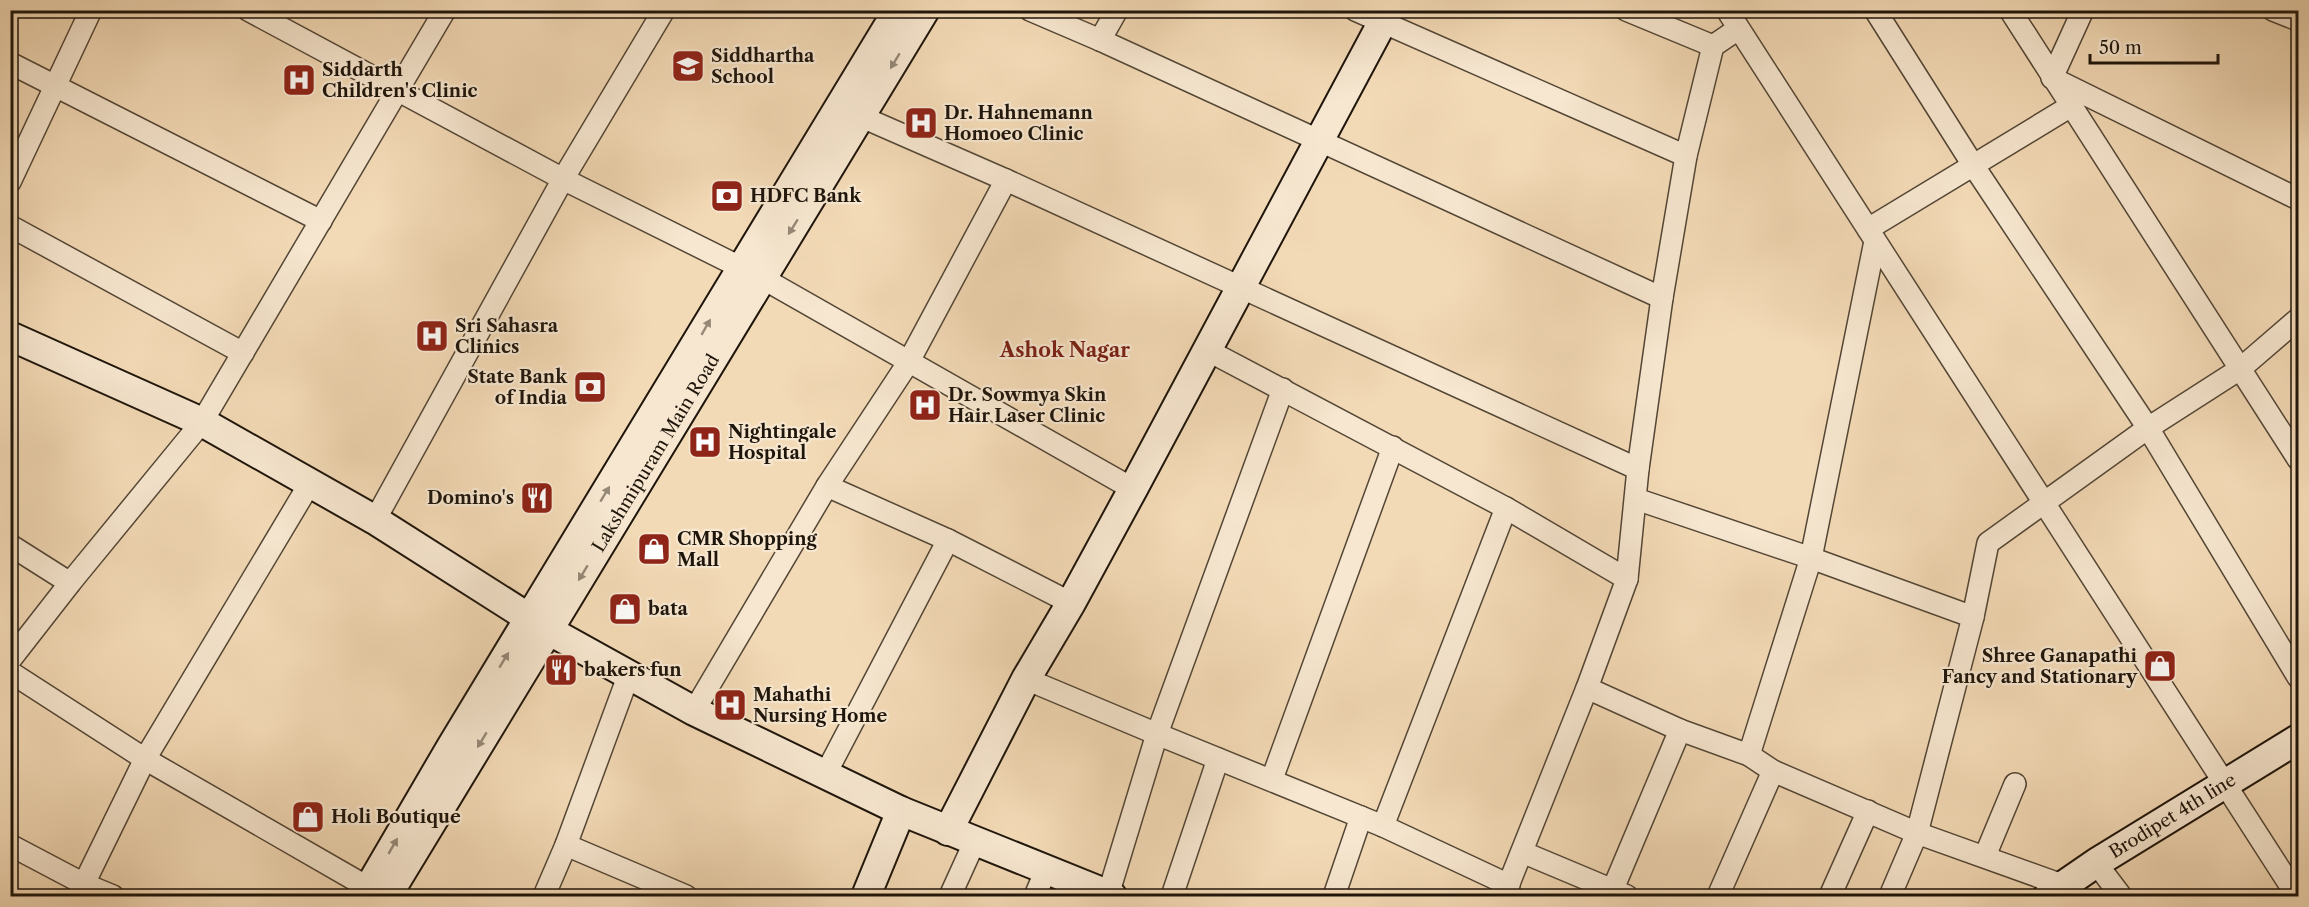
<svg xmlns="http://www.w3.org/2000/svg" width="2309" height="907" viewBox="0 0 2309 907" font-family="'Libre Caslon Text',serif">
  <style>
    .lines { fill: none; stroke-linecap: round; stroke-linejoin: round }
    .street-casing { stroke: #534636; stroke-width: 24 }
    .secondary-casing { stroke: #1e150b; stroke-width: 32 }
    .street { stroke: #f7e7d0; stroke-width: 21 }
    .secondary { stroke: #f7e7d0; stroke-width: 28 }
    .oneway { fill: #958877 }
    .labels { text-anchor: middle; stroke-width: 4.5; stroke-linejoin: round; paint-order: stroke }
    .poi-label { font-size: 18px; font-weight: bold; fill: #1e150b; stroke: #f7e7d0; text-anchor: start }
    .street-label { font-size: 18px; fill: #1e150b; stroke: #f7e7d0 }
    .neighbourhood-label { font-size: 20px; font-weight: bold; fill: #7a1f14; stroke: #f7e7d0 }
  </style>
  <rect width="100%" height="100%" fill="#f3dab6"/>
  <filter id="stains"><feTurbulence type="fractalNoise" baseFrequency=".00333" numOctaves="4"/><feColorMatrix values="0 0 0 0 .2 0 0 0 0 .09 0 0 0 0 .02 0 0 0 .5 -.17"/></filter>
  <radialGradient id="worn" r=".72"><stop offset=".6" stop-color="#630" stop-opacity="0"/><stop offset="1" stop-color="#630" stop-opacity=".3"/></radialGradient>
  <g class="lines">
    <g class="street-casing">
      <g id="street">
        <path d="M 248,10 L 563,179 L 762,278 L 1133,489"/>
        <path d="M 1030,10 L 1100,40 L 1662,298"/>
        <path d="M 1355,10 L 1686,156"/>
        <path d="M 1626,10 L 1713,46"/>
        <path d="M 1727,10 L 2297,896"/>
        <path d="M 1875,10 L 1973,165 L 2148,428 L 2298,677"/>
        <path d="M 2010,10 L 2298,459"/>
        <path d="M 2083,10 L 2052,78 L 2298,199"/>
        <path d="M 2273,10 L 2298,20"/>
        <path d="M 1100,40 L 1117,10"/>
        <path d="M 10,63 L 321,221"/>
        <path d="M 862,117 L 1006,180 L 1638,469"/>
        <path d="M 10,182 L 91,10"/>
        <path d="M 10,226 L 243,353"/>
        <path d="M 1868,229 L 2071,106"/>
        <path d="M 1207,350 L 1506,508 L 1627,579"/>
        <path d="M 827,486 L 948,540 L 1071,603"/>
        <path d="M 1636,499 L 1811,558 L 1973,617"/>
        <path d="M 375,520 L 563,179 L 664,10"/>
        <path d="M 10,545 L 70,583"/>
        <path d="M 10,660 L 70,583 L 202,422 L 445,10"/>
        <path d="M 10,672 L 145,759 L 369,888"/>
        <path d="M 1026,679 L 1157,734 L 1383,826 L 1509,885"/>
        <path d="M 1587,688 L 1680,730 L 1749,755 L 1773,771 L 1917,833 L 2062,885"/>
        <path d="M 694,711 L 827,486 L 908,363 L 1006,180"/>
        <path d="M 1749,755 L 1811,558 L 1875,241"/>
        <path d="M 825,775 L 948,540"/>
        <path d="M 1272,779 L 1393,447"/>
        <path d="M 1383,826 L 1506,508"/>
        <path d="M 10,845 L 84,884 L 113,896"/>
        <path d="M 566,845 L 686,896"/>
        <path d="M 1522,852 L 1627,896"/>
        <path d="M 1985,856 L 2015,784"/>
        <path d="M 2096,863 L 2121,896"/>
        <path d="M 1108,895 L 1157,734 L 1283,389"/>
        <path d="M 78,896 L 145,759 L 310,483"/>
        <path d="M 544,896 L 566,845 L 629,674"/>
        <path d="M 950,896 L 975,841"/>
        <path d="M 1035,896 L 1046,870"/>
        <path d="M 1172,896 L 1218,759"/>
        <path d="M 1334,896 L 1361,817"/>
        <path d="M 1504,896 L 1587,688 L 1627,579 L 1638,469 L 1662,298 L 1686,156 L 1713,46 L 1738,29"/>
        <path d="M 1610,896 L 1680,730"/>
        <path d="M 1718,896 L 1773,771"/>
        <path d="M 1830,896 L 1868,811"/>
        <path d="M 1890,896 L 1917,833 L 1973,617 L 1988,543 L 2148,428 L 2240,369 L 2298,319"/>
      </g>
    </g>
    <g class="secondary-casing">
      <g id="secondary">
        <path d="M 10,336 L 202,422 L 375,520 L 548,630 L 694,711 L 901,811 L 1112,896"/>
        <path d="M 948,831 L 1026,679 L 1071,603 L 1133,489 L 1389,10"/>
        <path d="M 364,896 L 451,747 L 898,10"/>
        <path id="s1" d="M 387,896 L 925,10"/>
        <path d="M 866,896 L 901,811"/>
        <path id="s2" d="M 2048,896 L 2096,863 L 2298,739"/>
      </g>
    </g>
    <use href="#street" class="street"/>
    <use href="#secondary" class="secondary"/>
  </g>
  <defs><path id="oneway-solid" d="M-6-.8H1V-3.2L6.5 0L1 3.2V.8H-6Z" transform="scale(1.5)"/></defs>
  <g class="oneway">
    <use href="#oneway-solid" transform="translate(895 61) rotate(121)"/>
    <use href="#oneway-solid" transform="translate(793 227) rotate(122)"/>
    <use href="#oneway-solid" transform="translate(706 327) rotate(-60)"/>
    <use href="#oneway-solid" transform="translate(605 494) rotate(-59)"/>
    <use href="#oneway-solid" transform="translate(583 573) rotate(121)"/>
    <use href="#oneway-solid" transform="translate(504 660) rotate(-59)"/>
    <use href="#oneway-solid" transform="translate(482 740) rotate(121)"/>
    <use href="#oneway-solid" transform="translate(393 846) rotate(-60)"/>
  </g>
  <defs>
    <g id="school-square" transform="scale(1.725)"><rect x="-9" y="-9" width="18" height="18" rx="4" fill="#8f2418" stroke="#f7e7d0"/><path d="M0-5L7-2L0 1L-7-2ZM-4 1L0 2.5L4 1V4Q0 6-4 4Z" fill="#fff"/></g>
    <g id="hospital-square" transform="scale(1.725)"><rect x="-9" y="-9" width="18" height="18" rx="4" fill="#8f2418" stroke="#f7e7d0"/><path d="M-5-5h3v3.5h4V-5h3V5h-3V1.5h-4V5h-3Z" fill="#fff"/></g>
    <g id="bank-square" transform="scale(1.725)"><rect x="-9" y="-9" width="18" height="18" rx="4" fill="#8f2418" stroke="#f7e7d0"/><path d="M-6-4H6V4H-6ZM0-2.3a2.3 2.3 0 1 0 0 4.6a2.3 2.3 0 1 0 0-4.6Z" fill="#fff"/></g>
    <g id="restaurant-square" transform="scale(1.725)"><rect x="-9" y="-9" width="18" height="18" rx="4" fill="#8f2418" stroke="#f7e7d0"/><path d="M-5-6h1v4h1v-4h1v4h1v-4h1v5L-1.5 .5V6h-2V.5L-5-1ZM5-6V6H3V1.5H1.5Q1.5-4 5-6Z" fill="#fff"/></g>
    <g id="shop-square" transform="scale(1.725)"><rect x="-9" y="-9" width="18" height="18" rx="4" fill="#8f2418" stroke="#f7e7d0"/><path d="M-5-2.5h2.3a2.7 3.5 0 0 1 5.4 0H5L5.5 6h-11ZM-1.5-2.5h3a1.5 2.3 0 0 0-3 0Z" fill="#fff"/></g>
  </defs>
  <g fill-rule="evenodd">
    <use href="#school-square" x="688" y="66"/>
    <use href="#hospital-square" x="299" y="80"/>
    <use href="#hospital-square" x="921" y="123"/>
    <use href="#bank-square" x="727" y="196"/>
    <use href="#hospital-square" x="432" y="336"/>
    <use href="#bank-square" x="590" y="387"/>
    <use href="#hospital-square" x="925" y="405"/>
    <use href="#hospital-square" x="705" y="442"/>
    <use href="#restaurant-square" x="537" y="498"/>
    <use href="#shop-square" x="654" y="549"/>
    <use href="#shop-square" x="625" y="609"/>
    <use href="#shop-square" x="2160" y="666"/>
    <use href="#restaurant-square" x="561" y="670"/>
    <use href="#hospital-square" x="730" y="705"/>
    <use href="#shop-square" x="308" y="817"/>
  </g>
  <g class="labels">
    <g class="poi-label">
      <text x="711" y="62">Siddhartha<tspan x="711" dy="21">School</tspan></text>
      <text x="322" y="76">Siddarth<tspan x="322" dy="21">Children's Clinic</tspan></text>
      <text x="944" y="119">Dr. Hahnemann<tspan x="944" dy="21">Homoeo Clinic</tspan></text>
      <text x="750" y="202">HDFC Bank</text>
      <text x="455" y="332">Sri Sahasra<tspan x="455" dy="21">Clinics</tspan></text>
      <text x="567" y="383" text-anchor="end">State Bank<tspan x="567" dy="21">of India</tspan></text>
      <text x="948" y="401">Dr. Sowmya Skin<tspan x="948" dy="21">Hair Laser Clinic</tspan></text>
      <text x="728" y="438">Nightingale<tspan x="728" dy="21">Hospital</tspan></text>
      <text x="514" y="504" text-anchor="end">Domino's</text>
      <text x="677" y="545">CMR Shopping<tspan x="677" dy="21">Mall</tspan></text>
      <text x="648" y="615">bata</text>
      <text x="2137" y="662" text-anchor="end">Shree Ganapathi<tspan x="2137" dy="21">Fancy and Stationary</tspan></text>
      <text x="584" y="676">bakers fun</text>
      <text x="753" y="701">Mahathi<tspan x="753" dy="21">Nursing Home</tspan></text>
      <text x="331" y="823">Holi Boutique</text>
    </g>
    <g class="street-label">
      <text dy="6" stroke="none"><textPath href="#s1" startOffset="518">Lakshmipuram Main Road</textPath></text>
      <text dy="6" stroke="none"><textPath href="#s2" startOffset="148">Brodipet 4th line</textPath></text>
    </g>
    <g class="neighbourhood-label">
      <text x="1065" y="357">Ashok Nagar</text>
    </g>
  </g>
  <rect width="2309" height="907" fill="none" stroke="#f3dab6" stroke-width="36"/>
  <rect x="12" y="12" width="2285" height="883" fill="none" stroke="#1e150b" stroke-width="3"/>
  <rect x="18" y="18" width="2273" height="871" fill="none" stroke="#1e150b" stroke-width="1.5"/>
  <path d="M2090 54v9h128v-9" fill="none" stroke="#1e150b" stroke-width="3"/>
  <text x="2099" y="54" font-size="18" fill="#1e150b" stroke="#f7e7d0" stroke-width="4.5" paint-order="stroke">50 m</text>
  <rect width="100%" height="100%" filter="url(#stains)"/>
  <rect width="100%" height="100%" fill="url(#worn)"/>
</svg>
